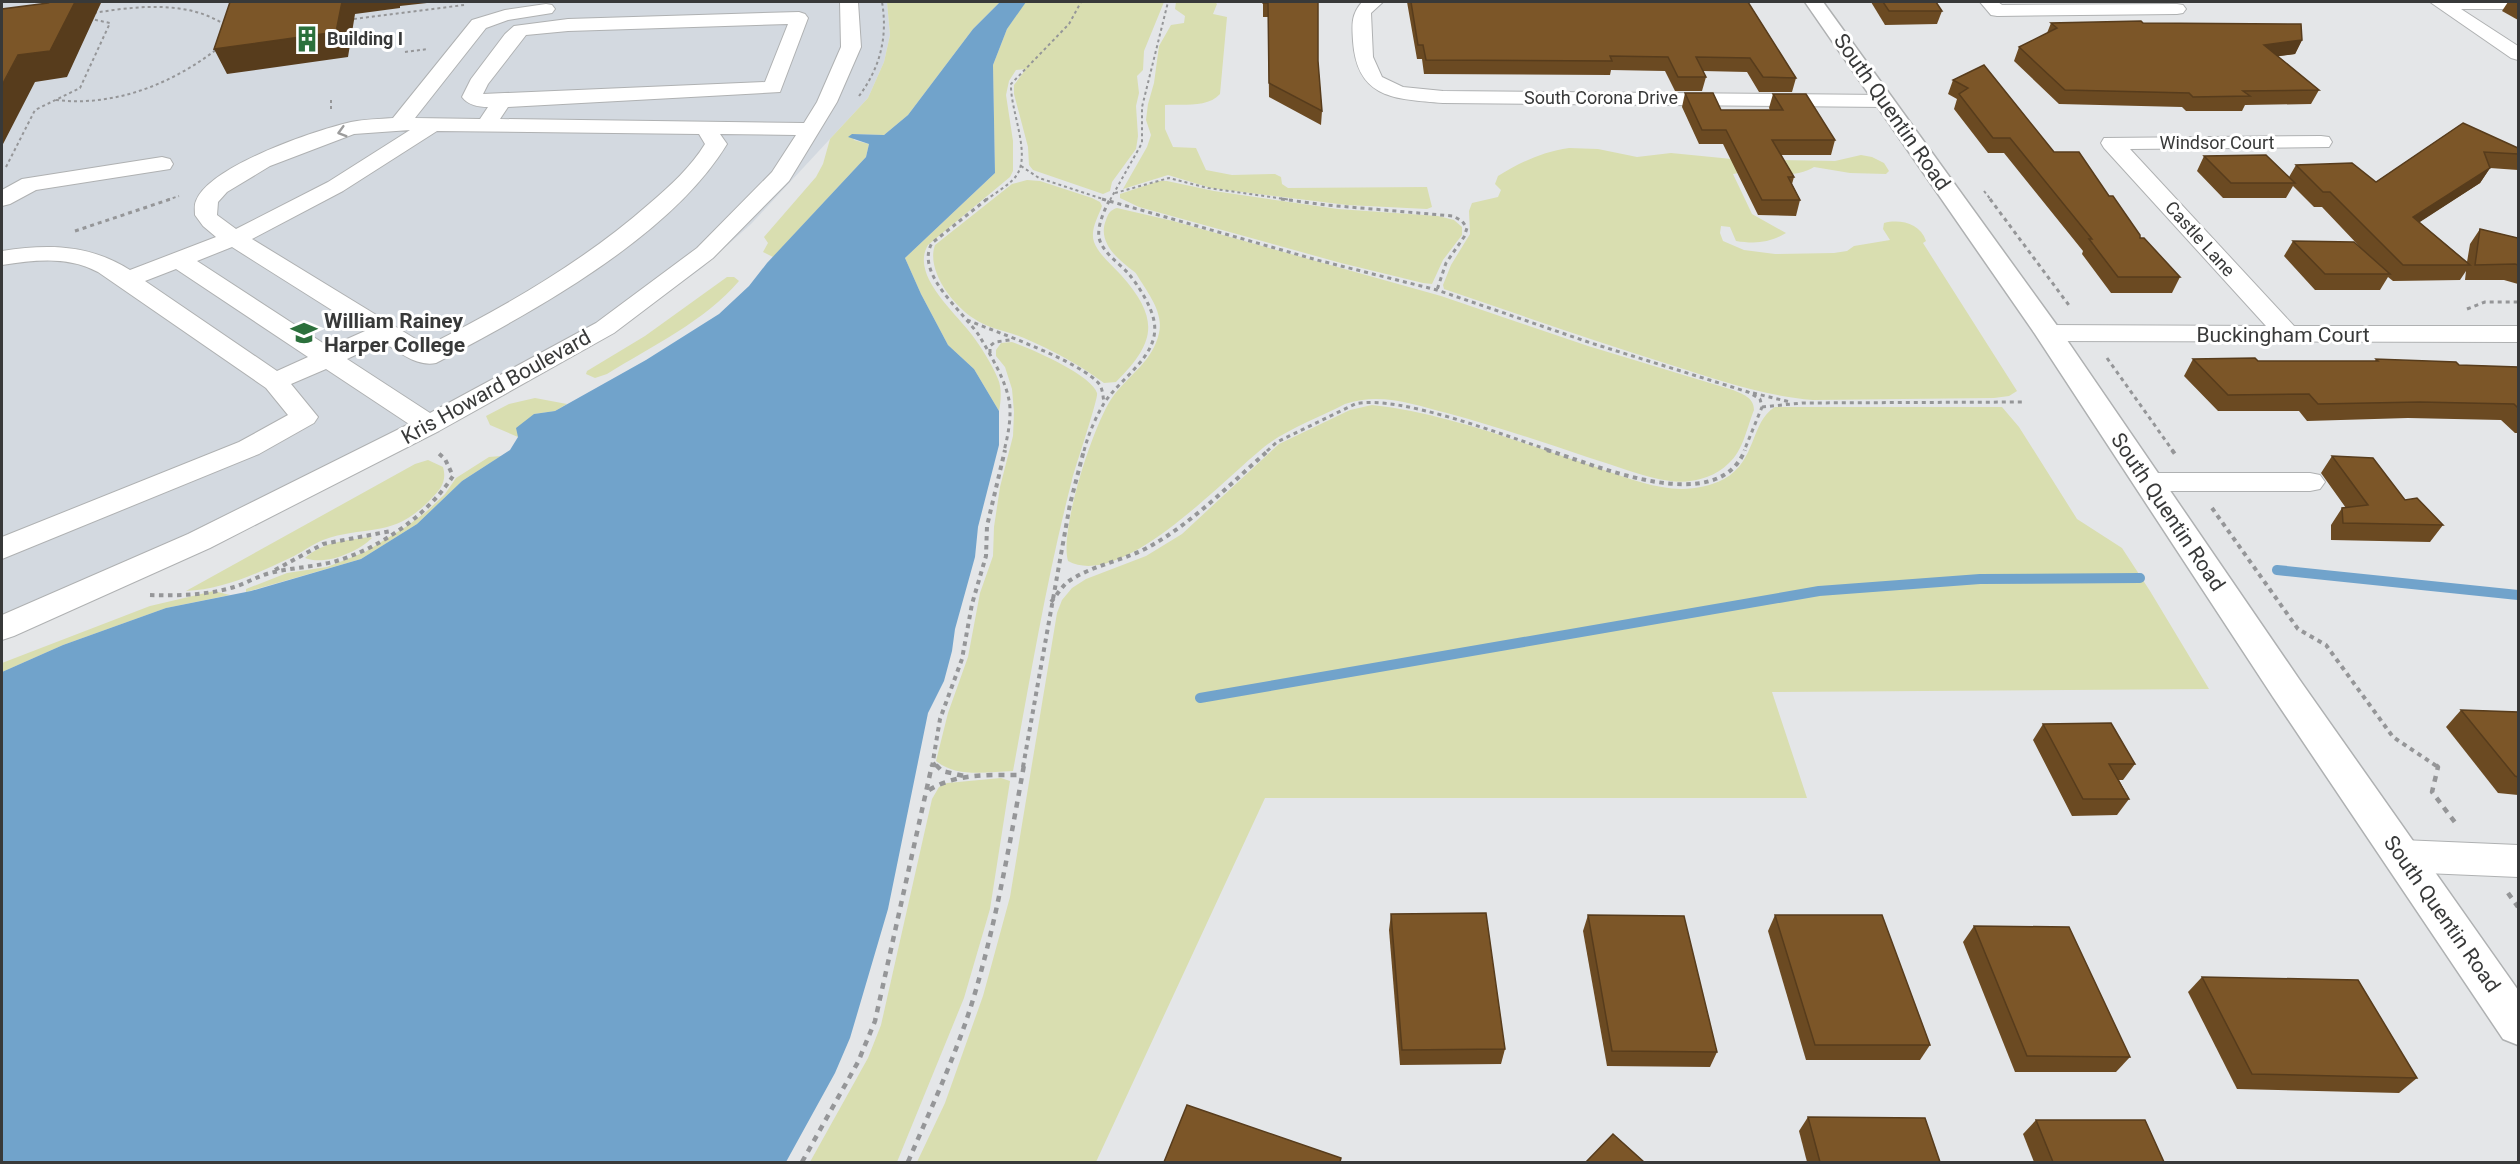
<svg xmlns="http://www.w3.org/2000/svg" width="2520" height="1164" viewBox="0 0 2520 1164" font-family="Roboto,sans-serif">
  <style>
    .built { fill: #d3d9e0 }
    .green { fill: #d9deb0 }
    .water { fill: #71a3cb }
    .lines { fill: none; stroke-linecap: round; stroke-linejoin: round }
    .stream { stroke: #71a3cb; stroke-width: 10 }
    .minor-casing { stroke: #afb1b2; stroke-width: 2 }
    .major-casing { stroke: #afb1b2; stroke-width: 3 }
    .path-far3 { stroke: #959698; stroke-width: 2; stroke-dasharray: 3 3; stroke-linecap: butt }
    .path-far2 { stroke: #959698; stroke-width: 3; stroke-dasharray: 4 4; stroke-linecap: butt }
    .path-far1 { stroke: #959698; stroke-width: 4; stroke-dasharray: 4.5 4.5; stroke-linecap: butt }
    .path { stroke: #959698; stroke-width: 4.5; stroke-dasharray: 6 6; stroke-linecap: butt }
    .minor { fill: #fff; fill-rule: evenodd }
    .major { fill: #fff; fill-rule: evenodd }
    .wall { fill: #6b4a22 }
    .shaded-wall { fill: #573c1c }
    .building { fill: #7c5628; stroke: #573c1c; stroke-width: 1.5 }
    .oneway { stroke: #9c9c9c }
    .labels { text-anchor: middle; stroke-width: 6; stroke-linejoin: round; paint-order: stroke }
    .far-poi-label { font-size: 18px; font-weight: bold; fill: #383939; stroke: #fff; text-anchor: start }
    .far-street-label { font-size: 18px; fill: #383939; stroke: #fff }
    .street-label { font-size: 21px; fill: #383939; stroke: #fff }
    .poi-label { font-size: 21px; font-weight: bold; fill: #383939; stroke: #fff; text-anchor: start }
  </style>
  <rect width="100%" height="100%" fill="#e4e6e8"/>
  <path class="built" d="M 2,2 L 887,2 L 890,35 L 884,62 L 868,98 L 751,224 L 703,267 L 642,312 L 572,355 L 2,640 Z"/>
  <g class="green">
    <path d="M 887,2 L 1000,2 L 973,29 L 908,115 L 884,135 L 852,134 L 854,140 L 869,144 L 866,157 L 773,257 L 763,252 L 768,243 L 764,237 L 816,177 L 823,164 L 830,139 L 868,98 L 884,62 L 890,35 Z"/>
    <path d="M 1025,2 L 1164,2 L 1144,51 L 1143,70 L 1137,76 L 1139,93 L 1136,106 L 1138,136 L 1136,149 L 1112,182 L 1110,191 L 1103,194 L 1033,170 L 1029,165 L 1028,147 L 1014,94 L 1014,85 L 1026,69 L 1016,70 L 1009,81 L 1006,95 L 1013,141 L 1013,171 L 1010,177 L 928,245 C 910,275 955,312 972,335 C 981,347 992,364 998,379 C 1002,388 1001,401 999,411 L 974,369 L 948,345 L 921,294 L 905,258 L 995,173 L 993,65 L 1007,29 Z"/>
    <path d="M 1176,2 L 1215,2 L 1217,4 L 1213,14 L 1227,17 L 1220,94 C 1208,108 1182,104 1165,105 L 1165,129 L 1173,147 L 1196,148 L 1206,170 L 1232,175 L 1275,174 L 1281,177 L 1282,184 L 1288,188 L 1427,187 L 1432,207 L 1427,209 L 1347,205 L 1211,188 L 1168,175 L 1123,189 L 1147,147 L 1151,135 L 1146,120 L 1148,104 L 1154,83 L 1159,46 L 1171,25 L 1184,23 L 1185,16 L 1175,9 Z"/>
    <path d="M 1569,148 L 1598,149 L 1637,157 L 1671,153 L 1732,159 L 1835,161 L 1861,155 L 1872,157 L 1884,163 L 1889,171 L 1886,174 L 1850,173 L 1814,167 C 1790,182 1760,168 1733,174 L 1752,214 L 1786,233 C 1770,243 1755,244 1736,241 L 1730,227 L 1721,226 L 1720,233 L 1723,241 L 1744,250 L 1775,254 L 1834,253 L 1847,251 L 1854,246 L 1890,240 L 1883,229 L 1884,223 C 1900,219 1920,223 1926,241 L 1923,243 L 2017,391 L 2009,396 L 1994,398 L 1813,400 C 1764,396 1718,380 1671,365 C 1595,341 1520,315 1444,289 L 1443,285 L 1451,265 L 1470,234 L 1469,211 L 1472,203 L 1498,197 L 1501,190 L 1495,184 L 1498,176 C 1521,162 1542,152 1569,148 Z"/>
    <path d="M 1027,180 L 1040,181 L 1092,198 L 1100,202 L 1102,206 C 1098,217 1090,230 1094,242 C 1099,255 1112,265 1121,275 C 1160,319 1156,342 1116,382 L 1104,383 C 1080,365 1052,350 1024,338 C 1008,331 988,329 973,318 C 952,304 926,270 935,245 L 1012,184 Z"/>
    <path d="M 1159,181 L 1167,181 L 1214,191 L 1338,209 L 1438,216 L 1454,220 L 1462,227 L 1462,235 L 1443,260 L 1432,284 L 1423,283 L 1341,263 L 1139,207 L 1120,198 L 1120,194 Z"/>
    <path d="M 1117,208 L 1173,221 L 1441,296 L 1588,346 L 1733,390 C 1742,394 1754,397 1754,410 C 1747,427 1743,451 1729,463 C 1714,478 1691,484 1670,481 C 1642,477 1614,465 1587,457 C 1540,441 1494,426 1447,413 C 1412,404 1380,392 1345,404 C 1320,417 1290,428 1268,444 C 1227,475 1123,591 1068,561 C 1059,531 1094,421 1114,395 C 1130,374 1153,361 1159,333 C 1164,312 1147,292 1137,275 C 1136,272 1130,269 1127,266 C 1113,255 1098,239 1106,220 C 1108,214 1110,210 1117,208 Z"/>
    <path d="M 727,277 L 734,277 L 739,281 C 705,321 652,346 607,374 L 595,378 L 586,374 L 587,371 L 645,336 Z"/>
    <path d="M 1012,342 C 1030,348 1092,375 1097,393 C 1099,397 1075,468 1072,480 C 1047,576 1031,674 1013,771 C 987,772 957,778 936,761 L 948,713 L 968,657 L 980,593 L 993,556 L 994,527 L 1000,487 L 1013,436 L 1014,412 L 1012,389 L 1005,367 L 996,356 L 996,350 L 1001,343 Z"/>
    <path d="M 535,398 L 567,404 L 555,411 L 534,414 L 518,437 L 490,425 L 486,416 L 509,404 Z"/>
    <path d="M 1372,405 C 1446,413 1518,442 1587,464 C 1612,472 1636,483 1662,487 C 1683,491 1704,489 1724,479 C 1757,461 1750,422 1775,407 L 2002,407 L 2019,427 L 2077,519 L 2122,548 L 2150,591 L 2209,689 L 1772,692 L 1807,798 L 1265,798 L 1096,1162 L 917,1162 L 945,1103 L 983,996 L 1010,897 L 1057,613 L 1062,600 L 1072,588 L 1086,579 L 1146,556 L 1182,534 L 1279,444 L 1350,410 Z"/>
    <path d="M 501,456 L 462,481 L 417,524 L 361,559 L 246,592 L 246,589 L 287,573 L 327,567 L 365,552 L 407,526 L 426,512 L 445,494 L 456,478 L 489,457 Z"/>
    <path d="M 428,460 L 443,467 C 447,481 441,489 431,499 C 392,540 367,524 323,540 C 311,545 301,553 290,558 C 258,573 222,590 186,591 L 415,464 Z"/>
    <path d="M 370,537 L 372,538 C 358,552 325,566 305,558 C 322,542 348,540 370,537 Z"/>
    <path d="M 214,591 L 230,595 L 166,608 L 63,645 L 2,672 L 2,663 L 150,606 Z"/>
    <path d="M 1001,778 L 1010,781 L 990,909 L 964,998 L 897,1162 L 810,1162 L 868,1058 L 881,1025 L 932,799 L 939,787 L 947,783 Z"/>
  </g>
  <path class="water" d="M 1000,2 L 1026,2 L 1007,29 L 993,65 L 995,173 L 905,258 L 921,294 L 948,345 L 974,369 L 999,411 L 999,445 L 978,527 L 975,557 L 955,629 L 952,651 L 944,681 L 928,713 L 888,909 L 858,1011 L 850,1038 L 835,1073 L 786,1162 L 2,1162 L 2,672 L 63,645 L 166,608 L 251,591 L 361,559 L 417,524 L 462,481 L 510,450 L 518,437 L 516,428 L 534,414 L 555,411 L 646,360 L 719,314 L 749,286 L 767,263 L 866,157 L 869,144 L 848,137 L 852,134 L 884,135 L 908,115 L 973,29 Z"/>
  <g class="lines">
    <g class="stream">
      <path d="M 2277,570 L 2518,595"/>
      <path d="M 1200,698 L 1819,591 L 1980,579 L 2140,578"/>
    </g>
    <g class="minor-casing">
      <g id="minor">
        <path d="M 840,2 L 858,2 L 861,47 L 837,102 L 789,181 L 713,258 L 614,333 L 439,431 L 210,548 L 14,636 L 2,640 L 2,615 L 188,534 L 409,424 L 326,369 L 291,384 L 318,417 L 314,423 L 259,454 L 2,559 L 2,537 L 239,442 L 288,415 L 266,388 L 98,272 C 67,256 36,260 2,265 L 2,251 C 48,244 89,244 130,270 L 216,237 L 203,226 L 195,215 C 195,211 194,205 196,201 C 209,166 316,130 351,122 C 365,119 379,119 393,118 L 472,20 L 505,10 L 546,4 L 552,5 L 555,9 L 552,13 L 508,20 L 486,28 L 415,118 L 480,119 L 488,107 C 478,107 468,105 462,97 L 471,79 L 505,34 L 514,26 L 568,19 L 799,12 L 805,14 L 808,18 L 780,92 L 508,107 L 500,119 L 804,123 L 817,102 L 841,47 ZM 788,24 L 765,82 L 483,94 L 488,84 L 526,35 L 568,31 ZM 410,130 L 328,182 L 236,229 L 217,215 L 218,202 L 227,192 L 270,166 L 354,134 ZM 437,131 L 699,134 L 705,144 C 691,167 670,186 649,204 C 583,262 506,306 427,346 L 252,239 L 343,191 ZM 720,134 L 796,135 L 772,172 L 697,248 L 596,323 L 430,413 L 347,359 L 383,342 C 399,352 417,367 436,363 C 532,312 670,238 727,144 ZM 232,247 L 365,331 L 329,347 L 197,261 ZM 176,269 L 308,357 L 277,371 L 145,281 Z"/>
        <path d="M 1362,2 L 1383,2 L 1371,13 L 1373,57 L 1382,77 L 1403,87 L 1443,91 L 1884,95 L 1891,97 L 1894,101 L 1891,105 L 1884,107 L 1443,103 C 1395,99 1357,99 1353,41 C 1352,24 1351,15 1362,2 Z"/>
        <path d="M 1980,2 L 1998,2 L 2002,5 L 2177,4 L 2183,5 L 2186,9 L 2183,13 L 2177,14 L 1997,16 L 1991,15 Z"/>
        <path d="M 2430,2 L 2518,2 L 2518,9 L 2461,9 L 2518,46 L 2518,60 L 2511,58 Z"/>
        <path d="M 2321,136 L 2329,137 L 2332,142 L 2329,147 L 2130,149 L 2294,326 L 2518,326 L 2518,342 L 2048,341 L 2039,338 L 2035,333 L 2039,328 L 2048,325 L 2266,326 L 2104,148 L 2101,143 L 2104,138 Z"/>
        <path d="M 162,157 L 170,159 L 173,164 L 170,169 L 36,190 L 10,204 L 2,206 L 2,190 L 22,179 Z"/>
        <path d="M 2149,473 L 2310,473 L 2320,475 L 2325,482 L 2320,489 L 2310,491 L 2149,491 L 2139,489 L 2134,482 L 2139,475 Z"/>
        <path d="M 2402,840 L 2518,845 L 2518,877 L 2402,872 L 2389,867 L 2383,856 L 2389,845 Z"/>
      </g>
    </g>
    <g class="major-casing">
      <path id="major" d="M 1805,2 L 1823,2 L 2058,327 L 2299,679 L 2518,990 L 2518,1045 L 2503,1039 L 2273,697 L 2035,334 Z"/>
    </g>
    <g class="path-far3">
      <path d="M 94,13 C 136,6 188,0 225,25"/>
      <path d="M 354,19 L 464,5"/>
      <path d="M 405,52 L 428,49"/>
      <path d="M 859,96 C 880,68 888,37 882,2"/>
      <path d="M 56,100 C 114,107 172,84 217,49"/>
      <path d="M 331,100 L 331,110"/>
      <path d="M 1021,166 L 1039,178 L 1106,200"/>
      <path d="M 6,167 L 35,110 L 80,88 L 110,23 L 91,19"/>
      <path d="M 1984,191 L 1991,200"/>
      <path d="M 1115,193 L 1169,178 L 1208,188 L 1292,200"/>
      <path d="M 167,200 L 179,196"/>
      <path d="M 986,200 C 995,193 1013,183 1018,173 C 1030,151 1010,109 1011,84 L 1069,24 L 1081,2"/>
      <path d="M 1110,200 L 1142,143 L 1142,107 L 1168,2"/>
    </g>
    <g class="path-far2">
      <path d="M 987,199 L 932,243 C 914,274 965,313 980,337 C 991,356 1005,379 1009,400 C 1012,415 1008,436 1004,451"/>
      <path d="M 1102,199 L 1317,260 L 1437,290 L 1591,343 L 1748,392 L 1760,399 L 1762,407 L 1744,451"/>
      <path d="M 1281,199 L 1326,205 L 1453,216 L 1462,221 L 1467,228 L 1464,237 L 1446,263 L 1437,290"/>
      <path d="M 1990,199 L 2071,308"/>
      <path d="M 75,231 L 171,199"/>
      <path d="M 2467,309 L 2485,302 L 2518,302"/>
      <path d="M 967,320 C 996,332 1083,362 1100,385 C 1103,391 1103,397 1104,403"/>
      <path d="M 990,353 L 990,346 L 995,342 L 1010,340"/>
      <path d="M 2107,358 L 2173,451"/>
      <path d="M 1753,393 L 1790,402"/>
      <path d="M 1762,407 L 1802,403 L 2024,402"/>
      <path d="M 1084,451 C 1088,435 1095,419 1103,405 C 1119,378 1161,356 1154,321 C 1151,305 1138,285 1128,273 C 1118,262 1103,253 1099,238 C 1097,225 1105,209 1110,199"/>
      <path d="M 1267,451 L 1277,442 L 1355,404 C 1399,394 1505,436 1552,451"/>
    </g>
    <g class="path-far1">
      <path d="M 1547,450 C 1596,465 1717,519 1745,450"/>
      <path d="M 2172,450 L 2177,457"/>
      <path d="M 2212,508 L 2298,629 L 2326,645 L 2393,737 L 2438,767"/>
      <path d="M 275,570 L 323,544 L 391,531"/>
      <path d="M 150,595 C 180,596 212,595 240,585 C 250,581 259,576 270,573 C 290,568 312,567 333,562 C 379,549 427,516 453,476 L 445,459 L 437,452"/>
      <path d="M 1051,602 C 1057,595 1062,586 1069,581 C 1094,564 1128,560 1154,544 C 1197,519 1232,482 1269,450"/>
      <path d="M 933,763 L 937,767"/>
      <path d="M 932,767 L 940,719 L 962,659 L 972,604 L 986,556 L 987,526 L 1005,450"/>
      <path d="M 1023,767 L 1070,504 L 1084,450"/>
    </g>
    <g class="path">
      <path d="M 936,765 L 942,771 L 964,776"/>
      <path d="M 2436,765 L 2438,767 L 2432,792 L 2457,825"/>
      <path d="M 929,790 C 957,773 989,775 1021,775"/>
      <path d="M 2508,893 L 2518,907"/>
      <path d="M 802,1162 L 858,1062 L 875,1021 L 932,765"/>
      <path d="M 908,1162 C 932,1106 958,1051 975,993 C 997,918 1010,842 1024,765"/>
    </g>
    <use href="#minor" class="minor"/>
    <use href="#major" class="major"/>
  </g>
  <g class="wall">
    <path d="M 1263,2 L 1318,2 L 1318,61 L 1322,111 L 1321,125 L 1269,97 L 1268,17 L 1263,17 Z"/>
    <path d="M 1407,2 L 1748,2 L 1796,78 L 1792,92 L 1759,92 L 1747,72 L 1703,71 L 1706,77 L 1702,91 L 1675,91 L 1665,71 L 1611,70 L 1610,75 L 1424,74 L 1422,59 L 1417,59 Z"/>
    <path d="M 1871,2 L 1936,2 L 1942,11 L 1937,24 L 1885,25 Z"/>
    <path d="M 2508,2 L 2518,2 L 2518,20 L 2502,11 Z"/>
    <path d="M 2051,23 L 2143,23 L 2302,40 L 2295,54 L 2278,56 L 2319,90 L 2311,104 L 2245,105 L 2242,111 L 2186,111 L 2182,107 L 2059,104 L 2014,61 L 2019,47 L 2047,33 Z"/>
    <path d="M 1984,65 L 2054,152 L 2109,196 L 2140,238 L 2180,277 L 2172,293 L 2111,293 L 2082,254 L 2083,251 L 2004,153 L 1988,153 L 1954,109 L 1957,99 L 1948,94 L 1953,80 Z"/>
    <path d="M 1685,93 L 1721,110 L 1770,110 L 1769,108 L 1773,94 L 1835,140 L 1831,155 L 1781,155 L 1794,177 L 1792,184 L 1800,200 L 1796,216 L 1758,215 L 1723,144 L 1699,144 L 1682,107 Z"/>
    <path d="M 2463,123 L 2518,154 L 2518,170 L 2490,168 L 2480,183 L 2419,222 L 2467,262 L 2470,244 L 2480,229 L 2518,238 L 2518,284 L 2504,280 L 2465,280 L 2466,271 L 2460,280 L 2393,281 L 2388,277 L 2380,290 L 2315,290 L 2284,256 L 2293,241 L 2360,247 L 2322,207 L 2314,207 L 2293,186 L 2286,198 L 2223,198 L 2197,171 L 2204,156 L 2289,177 L 2296,165 L 2376,182 Z"/>
    <path d="M 2193,359 L 2258,361 L 2375,361 L 2376,359 L 2459,365 L 2518,367 L 2518,433 L 2515,433 L 2501,420 L 2408,418 L 2307,421 L 2299,411 L 2218,411 L 2184,376 Z"/>
    <path d="M 2332,456 L 2405,500 L 2443,525 L 2430,542 L 2331,540 L 2331,525 L 2342,508 L 2346,508 L 2321,473 Z"/>
    <path d="M 2461,710 L 2518,712 L 2518,795 L 2498,793 L 2446,727 Z"/>
    <path d="M 2043,724 L 2135,764 L 2123,780 L 2119,780 L 2129,799 L 2117,815 L 2072,816 L 2033,740 Z"/>
    <path d="M 1391,914 L 1505,1049 L 1501,1064 L 1400,1065 L 1389,930 Z"/>
    <path d="M 1588,915 L 1717,1052 L 1710,1067 L 1607,1066 L 1583,931 Z"/>
    <path d="M 1775,915 L 1930,1045 L 1920,1060 L 1806,1060 L 1768,931 Z"/>
    <path d="M 1974,926 L 2130,1057 L 2116,1072 L 2015,1072 L 1963,942 Z"/>
    <path d="M 2202,977 L 2417,1078 L 2399,1093 L 2237,1089 L 2188,992 Z"/>
    <path d="M 1808,1117 L 1940,1162 L 1807,1162 L 1799,1131 Z"/>
    <path d="M 2036,1120 L 2164,1162 L 2034,1162 L 2023,1134 Z"/>
  </g>
  <g class="shaded-wall">
    <path d="M 75,2 L 100,2 L 101,3 L 67,77 L 35,82 L 2,146 L 2,85 L 18,55 Z"/>
    <path d="M 342,2 L 436,2 L 400,6 L 400,8 L 355,14 L 348,57 L 227,74 L 214,49 Z"/>
    <path d="M 2302,40 L 2295,54 L 2257,59 L 2264,45 Z"/>
    <path d="M 2490,168 L 2480,183 L 2403,233 L 2413,217 Z"/>
  </g>
  <g class="building">
    <path d="M 50,2 L 75,2 L 50,51 L 18,55 L 2,85 L 2,9 L 48,3 Z"/>
    <path d="M 230,2 L 342,2 L 336,32 L 214,49 Z"/>
    <path d="M 1263,2 L 1318,2 L 1318,61 L 1322,111 L 1269,83 L 1268,3 L 1263,3 Z"/>
    <path d="M 1411,2 L 1748,2 L 1796,78 L 1763,77 L 1750,58 L 1696,57 L 1706,77 L 1678,77 L 1668,57 L 1610,56 L 1612,61 L 1426,60 L 1423,45 L 1418,45 Z"/>
    <path d="M 1883,2 L 1936,2 L 1942,11 L 1889,11 Z"/>
    <path d="M 2141,21 L 2143,23 L 2301,24 L 2302,40 L 2264,45 L 2319,90 L 2243,91 L 2250,96 L 2193,97 L 2189,93 L 2065,90 L 2019,47 L 2057,28 L 2051,23 Z"/>
    <path d="M 1984,65 L 2054,152 L 2079,152 L 2109,196 L 2113,196 L 2140,235 L 2140,238 L 2144,238 L 2180,277 L 2118,277 L 2089,239 L 2092,239 L 2010,138 L 1993,138 L 1959,94 L 1968,88 L 1953,80 Z"/>
    <path d="M 1685,93 L 1713,93 L 1721,110 L 1783,110 L 1773,94 L 1806,94 L 1835,140 L 1772,140 L 1794,177 L 1788,177 L 1800,200 L 1762,200 L 1726,130 L 1702,130 Z"/>
    <path d="M 2463,123 L 2518,148 L 2518,154 L 2484,152 L 2490,168 L 2413,217 L 2470,265 L 2403,265 L 2330,192 L 2323,192 L 2296,165 L 2352,163 L 2376,182 Z"/>
    <path d="M 2266,155 L 2295,183 L 2231,183 L 2204,156 Z"/>
    <path d="M 2480,229 L 2518,238 L 2518,265 L 2515,264 L 2475,265 Z"/>
    <path d="M 2293,241 L 2354,242 L 2390,274 L 2325,274 Z"/>
    <path d="M 2255,358 L 2258,361 L 2378,361 L 2376,359 L 2456,362 L 2459,365 L 2518,367 L 2518,408 L 2514,404 L 2420,402 L 2318,404 L 2309,394 L 2228,395 L 2193,359 Z"/>
    <path d="M 2332,456 L 2373,458 L 2405,500 L 2417,498 L 2443,525 L 2343,523 L 2342,508 L 2368,505 Z"/>
    <path d="M 2461,710 L 2518,712 L 2518,777 L 2515,776 Z"/>
    <path d="M 2111,723 L 2135,764 L 2109,764 L 2129,799 L 2083,799 L 2043,724 Z"/>
    <path d="M 1486,913 L 1505,1049 L 1402,1050 L 1391,914 Z"/>
    <path d="M 1588,915 L 1684,916 L 1717,1052 L 1612,1051 Z"/>
    <path d="M 1775,915 L 1882,915 L 1930,1045 L 1815,1045 Z"/>
    <path d="M 1974,926 L 2069,927 L 2130,1057 L 2027,1056 Z"/>
    <path d="M 2202,977 L 2358,980 L 2417,1078 L 2252,1074 Z"/>
    <path d="M 1187,1105 L 1341,1158 L 1340,1162 L 1164,1162 Z"/>
    <path d="M 1808,1117 L 1925,1118 L 1940,1162 L 1820,1162 Z"/>
    <path d="M 2036,1120 L 2145,1120 L 2164,1162 L 2053,1162 Z"/>
    <path d="M 1613,1134 L 1644,1162 L 1586,1162 Z"/>
  </g>
  <defs><path id="oneway-chevron" d="M-2-3.5L2.5 0L-2 3.5" fill="none" stroke-width="1.6" stroke-linecap="round" stroke-linejoin="round" transform="scale(1.5)"/></defs>
  <use class="oneway" href="#oneway-chevron" transform="translate(342 132) rotate(164)"/>
  <defs>
    <g id="building-bare" transform="scale(2.07)"><path d="M-4-6H4V6H1V3H-1V6H-4ZM-2.5-4.3h1.7v1.8h-1.7ZM.8-4.3h1.7v1.8H.8ZM-2.5-1h1.7V.8h-1.7ZM.8-1h1.7V.8H.8Z" fill="#2b703c" stroke="#fff" stroke-width="2.5" paint-order="stroke"/></g>
    <g id="university-bare" transform="scale(2.07)"><path d="M0-5L7-2L0 1L-7-2ZM-4 1L0 2.5L4 1V4Q0 6-4 4Z" fill="#2b703c" stroke="#fff" stroke-width="2.5" paint-order="stroke"/></g>
  </defs>
  <g fill-rule="evenodd">
    <use href="#building-bare" x="307" y="39"/>
    <use href="#university-bare" x="304" y="333"/>
  </g>
  <g class="labels">
    <g class="far-poi-label">
      <text x="327" y="45">Building I</text>
    </g>
    <g class="far-street-label">
      <text x="1601" y="104">South Corona Drive</text>
      <text x="2217" y="149">Windsor Court</text>
      <text transform="translate(2200 239) rotate(48)" y="6">Castle Lane</text>
    </g>
    <g class="street-label">
      <text transform="translate(1892 112) rotate(55)" y="7">South Quentin Road</text>
      <text x="2283" y="342">Buckingham Court</text>
      <text transform="translate(496 387) rotate(-29)" y="7">Kris Howard Boulevard</text>
      <text transform="translate(2168 512) rotate(56)" y="7">South Quentin Road</text>
      <text transform="translate(2442 914) rotate(55)" y="7">South Quentin Road</text>
    </g>
    <g class="poi-label">
      <text x="324" y="328">William Rainey<tspan x="324" dy="24">Harper College</tspan></text>
    </g>
  </g>
  <rect width="2520" height="1164" fill="none" stroke="#383939" stroke-width="6"/>
</svg>
